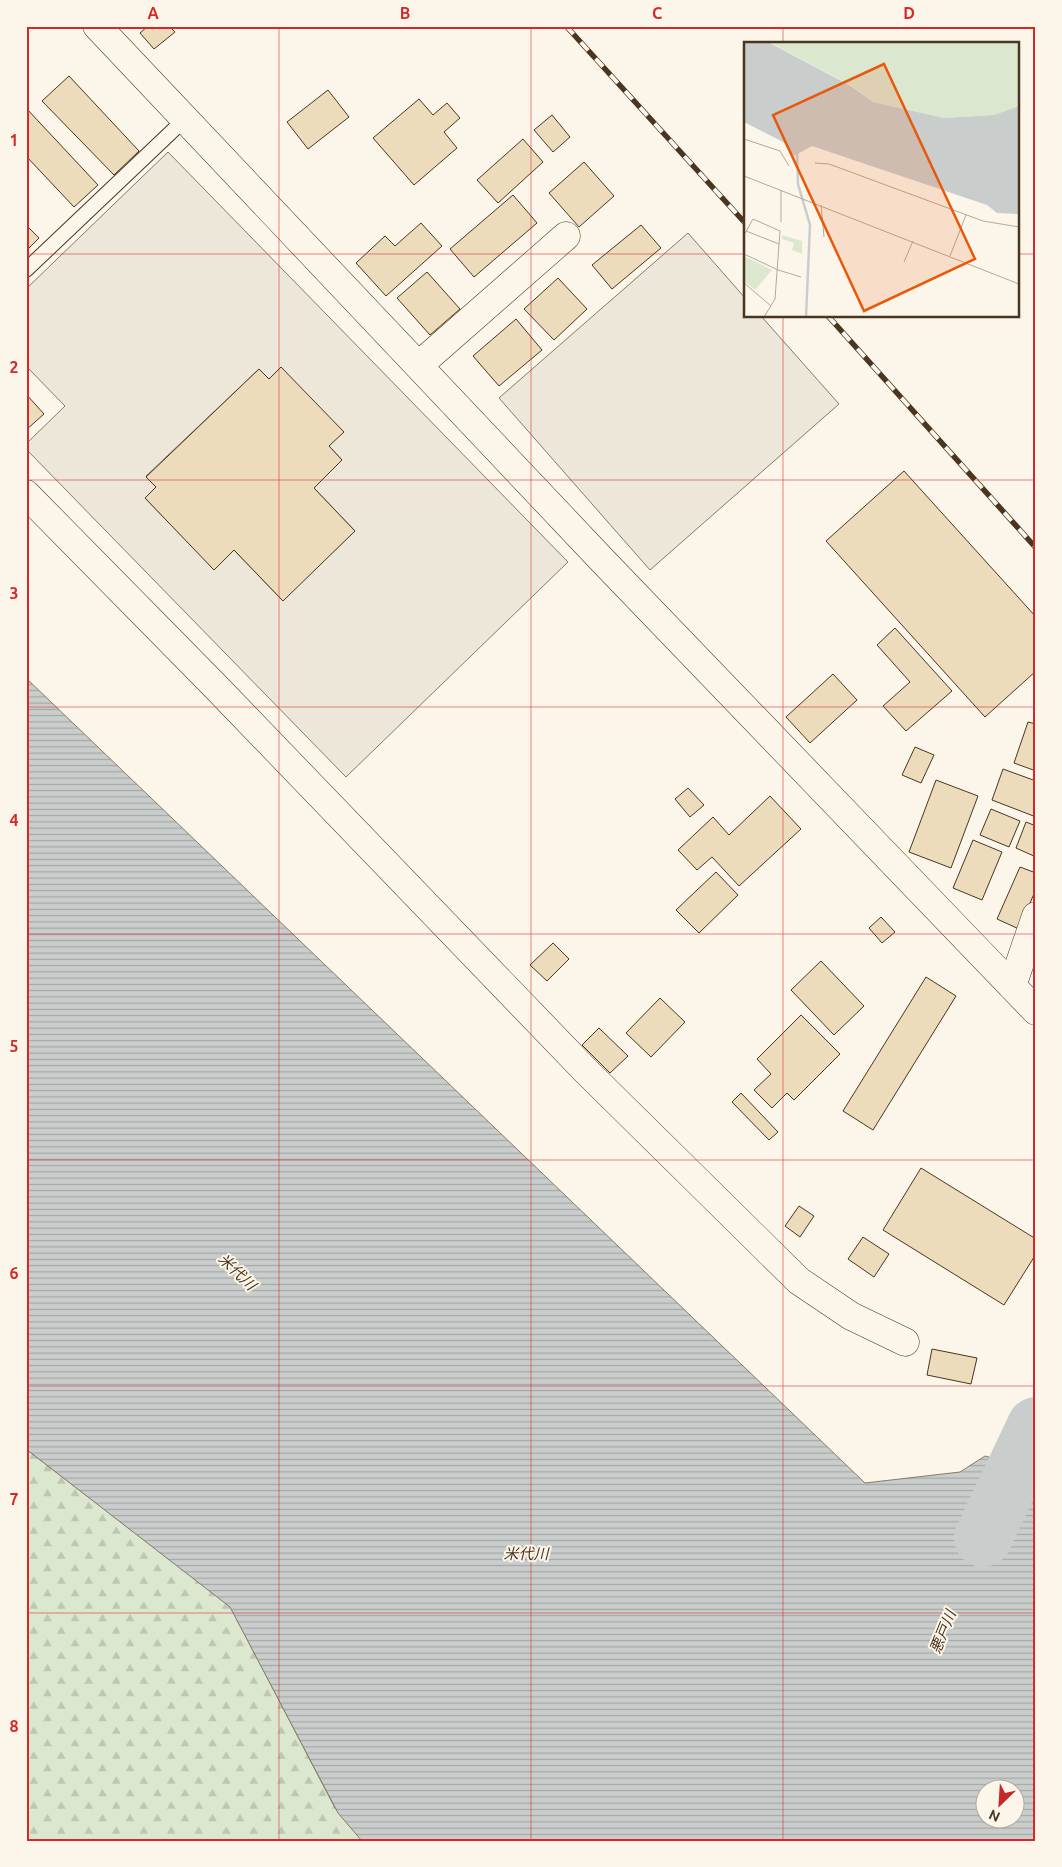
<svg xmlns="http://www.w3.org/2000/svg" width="1062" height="1867" viewBox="0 0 1062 1867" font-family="Ubuntu,'Noto Sans JP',sans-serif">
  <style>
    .forest { fill: url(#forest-firs); stroke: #887966 }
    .parking { fill: #ede7d9; stroke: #887966; fill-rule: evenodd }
    .water { fill: url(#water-rules); stroke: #887966; fill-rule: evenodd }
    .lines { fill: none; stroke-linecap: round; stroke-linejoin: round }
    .river { stroke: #c9cecd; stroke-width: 58 }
    .building { fill: #ecdcbc; stroke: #4a3520 }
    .service-casing { stroke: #4a3520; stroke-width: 16 }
    .minor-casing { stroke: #4a3520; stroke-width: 29 }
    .tertiary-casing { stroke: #4a3520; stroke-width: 29 }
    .service { stroke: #fbf6e9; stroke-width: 14 }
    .minor { stroke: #fbf6e9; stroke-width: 28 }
    .tertiary { stroke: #fbf6e9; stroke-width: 28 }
    .rail-casing { stroke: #4a3520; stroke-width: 5.5 }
    .rail { stroke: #fbf6e9; stroke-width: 4; stroke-dasharray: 11; stroke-linecap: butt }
    .grid { fill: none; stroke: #d62828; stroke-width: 1; stroke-opacity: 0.55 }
    .labels { text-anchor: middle; stroke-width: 4; stroke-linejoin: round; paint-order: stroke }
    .water-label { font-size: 15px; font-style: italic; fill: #4a3520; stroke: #fbf6e9 }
    .inset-river { fill: none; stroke: #c9cecd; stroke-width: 2.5 }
    .inset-road { fill: none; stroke: #b4a999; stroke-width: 1 }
    .view { fill: #e8590c; fill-opacity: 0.15; stroke: #e8590c; stroke-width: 2.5 }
    .inset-edge { fill: none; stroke: #4a3520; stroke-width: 2.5 }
    .neatline { fill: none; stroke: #d62828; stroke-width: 2 }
    .grid-label { font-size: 16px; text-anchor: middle; font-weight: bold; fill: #d62828 }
  </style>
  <defs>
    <pattern id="forest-firs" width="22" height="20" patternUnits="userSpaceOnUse" patternTransform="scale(1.25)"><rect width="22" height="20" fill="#dce7d0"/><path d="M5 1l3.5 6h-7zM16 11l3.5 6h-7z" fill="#bec7b2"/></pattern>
    <pattern id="water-rules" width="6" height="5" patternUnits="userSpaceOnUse" patternTransform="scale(1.25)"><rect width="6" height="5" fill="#c9cecd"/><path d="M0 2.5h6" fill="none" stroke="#a5a8a6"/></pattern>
  </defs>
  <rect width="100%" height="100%" fill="#fbf6e9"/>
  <path class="forest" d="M 26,1449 L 230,1606 L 335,1808 L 364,1841 L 26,1841 Z"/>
  <g class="parking">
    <path d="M 168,152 L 568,562 L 346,777 L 26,449 L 26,444 L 65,406 L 26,366 L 26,289 ZM 259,369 L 269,379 L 343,432 L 329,446 L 342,460 L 314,488 L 355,531 L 282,600 L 234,550 L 214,569 L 145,498 L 156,487 L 146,476 Z"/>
    <path d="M 688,233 L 746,299 L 746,316 L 761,316 L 839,404 L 650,570 L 499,398 Z"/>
  </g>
  <path class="water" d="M 26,678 L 865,1483 L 960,1472 L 985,1456 L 1036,1471 L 1036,1841 L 362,1841 L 338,1813 L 230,1607 L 26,1449 ZM 984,1790 L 1014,1790 L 1014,1820 L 984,1820 Z"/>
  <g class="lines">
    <path class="river" d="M 983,1538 L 1036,1426"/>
  </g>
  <g class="building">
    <path d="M 148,26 L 169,26 L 175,32 L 154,49 L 140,33 Z"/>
    <path d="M 69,76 L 139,151 L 114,175 L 42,101 Z"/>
    <path d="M 328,90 L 349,117 L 308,149 L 287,122 Z"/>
    <path d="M 419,99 L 433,115 L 447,103 L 460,118 L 444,132 L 457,148 L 414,185 L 373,138 Z"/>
    <path d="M 26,108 L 98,185 L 74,207 L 26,156 Z"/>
    <path d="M 552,115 L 570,137 L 553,152 L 534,130 Z"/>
    <path d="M 523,139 L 543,162 L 498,203 L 477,180 Z"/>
    <path d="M 584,162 L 614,196 L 579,227 L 549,193 Z"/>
    <path d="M 513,195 L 537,223 L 474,277 L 450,249 Z"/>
    <path d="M 421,223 L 442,246 L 386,296 L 356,263 L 385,236 L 395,246 Z"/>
    <path d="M 26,225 L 39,238 L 26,251 Z"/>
    <path d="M 641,225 L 661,248 L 612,289 L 592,265 Z"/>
    <path d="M 427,272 L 460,309 L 430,335 L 397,298 Z"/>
    <path d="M 558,278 L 587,309 L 554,340 L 524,309 Z"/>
    <path d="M 516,319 L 542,350 L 499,386 L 473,356 Z"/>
    <path d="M 281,367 L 344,432 L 329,446 L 342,460 L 314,488 L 355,531 L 283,601 L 234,550 L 214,570 L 145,498 L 156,487 L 146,477 L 259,369 L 269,379 Z"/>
    <path d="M 26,394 L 44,414 L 26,430 Z"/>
    <path d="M 904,471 L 1036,617 L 1036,671 L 985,717 L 826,541 Z"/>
    <path d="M 895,628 L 952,691 L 906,731 L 883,706 L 910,682 L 877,645 Z"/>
    <path d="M 833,674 L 857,700 L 810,743 L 786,717 Z"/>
    <path d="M 1028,722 L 1036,724 L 1036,771 L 1014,763 Z"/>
    <path d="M 915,747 L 934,755 L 921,783 L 902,775 Z"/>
    <path d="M 1003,769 L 1036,781 L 1036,817 L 992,800 Z"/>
    <path d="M 936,780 L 978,796 L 951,868 L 909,852 Z"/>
    <path d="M 688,788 L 704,805 L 690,817 L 675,799 Z"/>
    <path d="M 770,796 L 801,829 L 739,886 L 712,857 L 697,870 L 678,850 L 713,817 L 729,835 Z"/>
    <path d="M 991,809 L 1020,821 L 1009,847 L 980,835 Z"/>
    <path d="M 1026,822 L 1036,826 L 1036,857 L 1016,848 Z"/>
    <path d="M 973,840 L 1002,852 L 982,900 L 953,888 Z"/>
    <path d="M 1020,867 L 1036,873 L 1036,889 L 1019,929 L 997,919 Z"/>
    <path d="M 716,872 L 738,895 L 699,933 L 676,910 Z"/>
    <path d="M 881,917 L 895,932 L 882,943 L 869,928 Z"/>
    <path d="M 553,943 L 569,959 L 547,981 L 530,965 Z"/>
    <path d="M 821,961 L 864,1006 L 834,1035 L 791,990 Z"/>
    <path d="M 926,977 L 956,996 L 873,1130 L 843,1111 Z"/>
    <path d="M 660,998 L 685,1022 L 651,1057 L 626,1033 Z"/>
    <path d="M 801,1015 L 840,1054 L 794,1100 L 787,1093 L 772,1108 L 754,1090 L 771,1074 L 757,1059 Z"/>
    <path d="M 599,1028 L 628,1056 L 610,1073 L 582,1045 Z"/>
    <path d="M 741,1093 L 778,1132 L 769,1140 L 732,1102 Z"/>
    <path d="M 921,1168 L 1036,1239 L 1036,1254 L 1004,1305 L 883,1230 Z"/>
    <path d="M 799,1206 L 814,1216 L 800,1237 L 785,1226 Z"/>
    <path d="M 863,1237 L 889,1254 L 874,1277 L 848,1259 Z"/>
    <path d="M 932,1349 L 977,1358 L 971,1384 L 927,1375 Z"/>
  </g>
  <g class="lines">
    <g class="service-casing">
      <path id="service" d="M 26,270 L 185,119"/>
    </g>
    <g class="minor-casing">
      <g id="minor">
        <path d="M 419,365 L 566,236"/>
        <path d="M 26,494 L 216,687 L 586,1071 L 799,1281 L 851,1316 L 905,1342"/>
        <path d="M 1012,986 L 1036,916"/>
      </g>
    </g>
    <g class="tertiary-casing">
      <path id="tertiary" d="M 97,26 L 602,560 L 1036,1011"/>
    </g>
    <use href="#service" class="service"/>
    <use href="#minor" class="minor"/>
    <use href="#tertiary" class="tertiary"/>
    <g class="rail-casing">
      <g id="rail">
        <path d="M 566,26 L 746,224"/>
        <path d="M 828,316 L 1036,548"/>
      </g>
    </g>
    <use href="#rail" class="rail"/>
  </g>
  <path class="grid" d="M 279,26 L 279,1841M 531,26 L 531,1841M 783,26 L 783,44M 26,254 L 746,254M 1018,254 L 1036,254M 783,316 L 783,1841M 26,480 L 1036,480M 26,707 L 1036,707M 26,934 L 1036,934M 26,1160 L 1036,1160M 26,1386 L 1036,1386M 26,1613 L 1036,1613"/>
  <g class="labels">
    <g class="water-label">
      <text transform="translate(237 1272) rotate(44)" y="5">米代川</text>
      <text x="526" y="1559">米代川</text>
      <text transform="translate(943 1632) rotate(-68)" y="5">悪戸川</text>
    </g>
  </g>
  <g transform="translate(744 42)">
    <rect width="275" height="275" fill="#fbf6e9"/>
    <path d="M 0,214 L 28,228 L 11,248 L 0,239 Z" fill="#dce7d0"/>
    <path d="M 25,0 L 275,0 L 275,64 L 250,73 L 200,76 L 129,60 L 108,44 Z" fill="#dce7d0"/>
    <path d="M 38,193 L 58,199 L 58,212 L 48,208 L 50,201 L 38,197 Z" fill="#dce7d0"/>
    <path d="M 0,0 L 24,0 L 107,44 L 129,60 L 200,76 L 250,73 L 275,64 L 275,172 L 253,171 L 243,163 L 68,104 L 50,114 L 39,100 L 0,80 Z" fill="#c9cecd"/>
    <path class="inset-river" d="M 53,105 L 54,142 L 66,183 L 62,275"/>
    <path class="inset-road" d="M 0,97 L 36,109 L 45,124M 71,121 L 85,122 L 239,179 L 275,185M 0,134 L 275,242M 37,148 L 37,180M 77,163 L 80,195M 2,189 L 35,202M 0,193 L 9,177 L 36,189 L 31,257 L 20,275M 0,212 L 34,228 L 57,235M 206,214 L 222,173M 160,220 L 169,199M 0,241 L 27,264"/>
    <path class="view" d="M 140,22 L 231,217 L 120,269 L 29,73 Z"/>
    <rect width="275" height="275" class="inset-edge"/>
  </g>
  <rect width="1062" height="1867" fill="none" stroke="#fbf6e9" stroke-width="55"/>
  <g transform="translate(1000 1804) rotate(205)"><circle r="24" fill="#fbf6e9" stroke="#b4a999"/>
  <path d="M0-4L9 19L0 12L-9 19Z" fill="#c62828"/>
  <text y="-8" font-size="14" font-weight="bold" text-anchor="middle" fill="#4a3520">N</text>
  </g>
  <rect x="28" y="28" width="1006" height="1812" class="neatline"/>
  <g class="grid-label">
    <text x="153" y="19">A</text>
    <text x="405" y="19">B</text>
    <text x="657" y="19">C</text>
    <text x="909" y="19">D</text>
    <text x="14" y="146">1</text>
    <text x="14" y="373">2</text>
    <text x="14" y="599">3</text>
    <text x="14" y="826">4</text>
    <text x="14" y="1052">5</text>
    <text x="14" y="1279">6</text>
    <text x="14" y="1505">7</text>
    <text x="14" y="1732">8</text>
  </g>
</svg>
